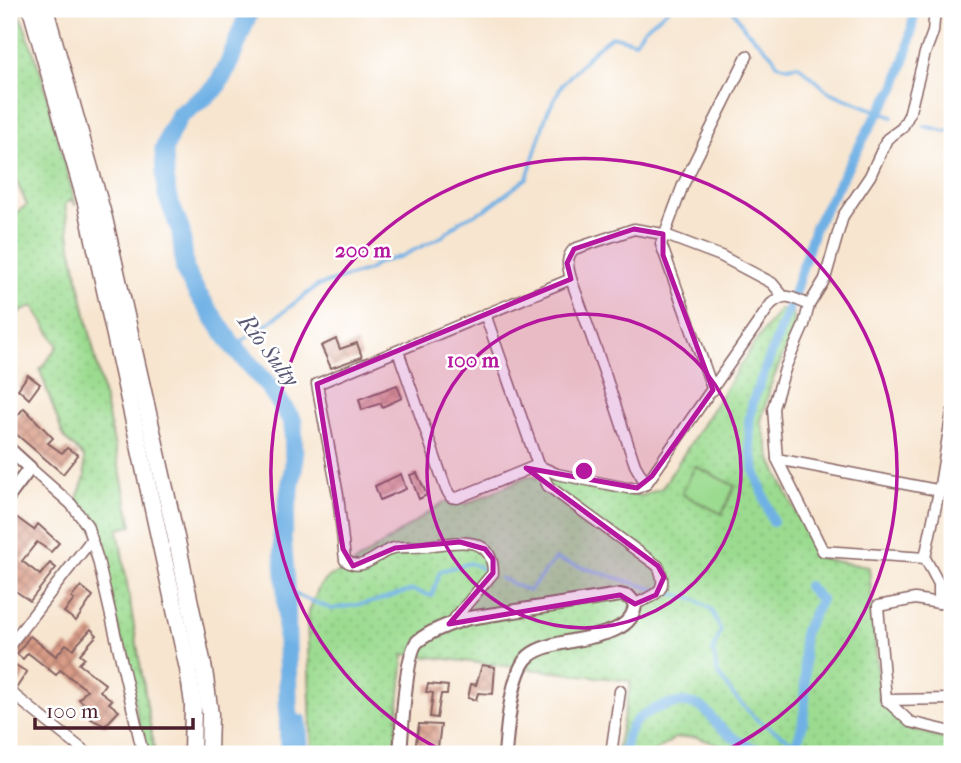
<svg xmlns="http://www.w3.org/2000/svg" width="961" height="763" viewBox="0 0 961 763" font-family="'IM FELL French Canon',serif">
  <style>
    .grass { fill: url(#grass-dots); stroke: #727d5e; stroke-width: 2 }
    .park { fill: #9bdb90; stroke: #727d5e; stroke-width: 2 }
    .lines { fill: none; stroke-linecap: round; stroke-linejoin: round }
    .stream { stroke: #70b1e5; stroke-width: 3.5 }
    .canal { stroke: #70b1e5; stroke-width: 10 }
    .river { stroke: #70b1e5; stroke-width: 19 }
    .building { fill: url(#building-cross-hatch) }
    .minor-casing { stroke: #876464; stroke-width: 13 }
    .tertiary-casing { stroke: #876464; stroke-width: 16 }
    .trunk-casing { stroke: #876464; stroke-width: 19 }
    .minor { stroke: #fff; stroke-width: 10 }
    .tertiary { stroke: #fff; stroke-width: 12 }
    .trunk { stroke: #fff; stroke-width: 16 }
    .marked { fill: #b5179e; fill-opacity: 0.2; stroke: #b5179e; stroke-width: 5; stroke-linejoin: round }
    .ring { fill: none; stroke: #b5179e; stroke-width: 3.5 }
    .labels { text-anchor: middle; stroke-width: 5; stroke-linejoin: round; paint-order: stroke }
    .water-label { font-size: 23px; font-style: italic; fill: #595975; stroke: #fff }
    .centre { fill: #b5179e; stroke: #fff; stroke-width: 3.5 }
    .ring-label { font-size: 21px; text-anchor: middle; font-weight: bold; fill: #b5179e; stroke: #fff; stroke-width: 5; stroke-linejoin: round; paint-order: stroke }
  </style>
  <defs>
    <pattern id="grass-dots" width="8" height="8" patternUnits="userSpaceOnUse" patternTransform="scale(1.75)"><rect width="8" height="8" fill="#9bdb90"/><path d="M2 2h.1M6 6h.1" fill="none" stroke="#87bc7c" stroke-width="1.8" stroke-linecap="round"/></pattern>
    <pattern id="building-cross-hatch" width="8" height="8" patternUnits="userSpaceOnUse" patternTransform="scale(1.75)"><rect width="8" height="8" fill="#d99c87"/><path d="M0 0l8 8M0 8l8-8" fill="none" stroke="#b27f6f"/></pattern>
  </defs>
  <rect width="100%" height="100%" fill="#fff"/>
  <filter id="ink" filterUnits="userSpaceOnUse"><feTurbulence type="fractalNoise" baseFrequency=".0143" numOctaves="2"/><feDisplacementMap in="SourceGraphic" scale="14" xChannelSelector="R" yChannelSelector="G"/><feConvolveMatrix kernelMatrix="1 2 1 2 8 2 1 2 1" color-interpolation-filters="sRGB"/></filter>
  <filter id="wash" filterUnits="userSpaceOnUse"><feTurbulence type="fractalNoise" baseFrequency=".00686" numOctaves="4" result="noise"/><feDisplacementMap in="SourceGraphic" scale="28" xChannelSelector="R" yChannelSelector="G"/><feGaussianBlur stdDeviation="1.57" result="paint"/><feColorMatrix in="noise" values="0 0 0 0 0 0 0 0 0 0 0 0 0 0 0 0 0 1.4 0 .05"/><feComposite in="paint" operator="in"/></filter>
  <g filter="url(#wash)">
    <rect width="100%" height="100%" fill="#f7e5cf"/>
    <g class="grass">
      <path d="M 9,9 L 18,9 L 41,73 L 76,206 L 71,199 L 65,205 L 71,246 L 132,526 L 118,529 L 155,754 L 146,754 L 108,581 L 95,534 L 76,501 L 85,477 L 84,457 L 64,438 L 40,370 L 58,346 L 33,306 L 14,315 L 9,275 L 9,217 L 27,205 L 9,165 Z"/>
      <path d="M 780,309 L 793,313 L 795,327 L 771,384 L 761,421 L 772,462 L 818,558 L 869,567 L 880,703 L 910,728 L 952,742 L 952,754 L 733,754 L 728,748 L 696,737 L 675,738 L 652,754 L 616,754 L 631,681 L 404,654 L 394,754 L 312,754 L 307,617 L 319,587 L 330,576 L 343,571 L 444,502 L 467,504 L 528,476 L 642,496 L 662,488 L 754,344 Z"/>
    </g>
    <path class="park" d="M 695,466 L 735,486 L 722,514 L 682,494 Z"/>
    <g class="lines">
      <g class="stream">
        <path d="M 732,9 L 745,29 L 772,55 L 777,64 L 788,67 L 798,65 L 829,92 L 892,117"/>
        <path d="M 924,126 L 946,131 L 952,129"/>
        <path d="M 233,346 L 262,328 L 317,286 L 369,270 L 378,263 L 402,256 L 443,236 L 460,221 L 486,209 L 527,178 L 547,113 L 562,85 L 593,51 L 612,36 L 635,42 L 644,29 L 669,9"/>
        <path d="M 500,578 L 529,591 L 555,559 L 657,590"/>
        <path d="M 286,591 L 332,609 L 373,602 L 412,590 L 432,596 L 440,571 L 470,563 L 485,570"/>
        <path d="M 668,593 L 692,598 L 711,609 L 721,631 L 713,650 L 717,672 L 734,696 L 758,721 L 814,754"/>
      </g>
      <g class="canal">
        <path d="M 773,522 L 755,472 L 750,444 L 749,421 L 753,401 L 794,294 L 815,227 L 872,123 L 895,88 L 908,49 L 915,9"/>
        <path d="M 288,720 L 302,720 L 304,754"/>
        <path d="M 624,754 C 625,746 626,736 631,728 C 642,709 679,697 699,706 C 707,709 712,719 718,725 C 734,741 758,753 781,754"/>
        <path d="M 786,754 C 813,736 804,668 803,639 L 805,630 L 821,600 L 808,586"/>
      </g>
      <path class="river" d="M 250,9 L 228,66 L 215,89 L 180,115 L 171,131 L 164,150 L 165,175 L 167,195 L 181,232 L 185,271 L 197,293 L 233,346 L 269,386 L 293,422 L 294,464 L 282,537 L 286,585 L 289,754"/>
    </g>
    <g id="blocks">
      <g class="building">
        <path d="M 336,339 L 340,349 L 357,343 L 362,357 L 331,368 L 321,346 Z"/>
        <path d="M 28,375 L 40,384 L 29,399 L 18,389 Z"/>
        <path d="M 397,385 L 402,398 L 382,407 L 381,403 L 362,410 L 359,399 Z"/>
        <path d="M 24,408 L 53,438 L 48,443 L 62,453 L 67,448 L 78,455 L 63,474 L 9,428 L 9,425 Z"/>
        <path d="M 417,473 L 427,495 L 419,499 L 410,475 Z"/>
        <path d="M 401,474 L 406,489 L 380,500 L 375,486 Z"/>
        <path d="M 16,517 L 34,530 L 38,524 L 59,543 L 51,552 L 37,542 L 22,561 L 40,575 L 50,563 L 56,568 L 30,601 L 14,590 L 9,596 L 9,530 Z"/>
        <path d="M 81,586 L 93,596 L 76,621 L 64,612 L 74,600 L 71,598 Z"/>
        <path d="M 91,629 L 97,635 L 80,654 L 85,658 L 79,664 L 105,684 L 100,691 L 112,700 L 109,703 L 119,711 L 105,726 L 91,719 L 95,715 L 79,699 L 87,690 L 60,670 L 56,675 L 28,653 L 23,659 L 17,654 L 30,636 L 56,656 L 66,644 L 73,649 Z"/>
        <path d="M 9,661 L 27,672 L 17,687 L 9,681 Z"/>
        <path d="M 482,665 L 495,667 L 493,694 L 478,693 L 476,700 L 468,698 L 471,684 L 476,685 Z"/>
        <path d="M 428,684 L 448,686 L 447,694 L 441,694 L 437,718 L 430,717 L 433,693 L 426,692 Z"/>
        <path d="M 419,724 L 441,725 L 437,754 L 415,749 Z"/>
      </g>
    </g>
  </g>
  <g filter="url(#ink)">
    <use href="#blocks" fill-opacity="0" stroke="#876464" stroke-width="2"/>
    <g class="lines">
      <g class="minor-casing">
        <g id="minor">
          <path d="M 935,9 L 933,32 L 925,53 L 909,115 L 902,128 L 887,139 L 870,176 L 843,216 L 825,279 L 809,305 L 804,325 L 786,366 L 773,408 L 777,459 L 823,551 L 925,558 L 939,584 L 939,603 L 915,599 L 878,606 L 886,700 L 910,722 L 952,732"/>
          <path d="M 485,314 L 538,465 L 548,486 L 658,566 C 670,591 655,595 635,604"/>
          <path d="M 398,351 L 446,489 L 451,497 L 457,498 L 538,465"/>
          <path d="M 713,390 L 661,244 L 683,185 L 747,56"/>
          <path d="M 777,459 L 952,493"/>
          <path d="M 539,466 L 557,474 L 627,488 L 637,488 L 646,484 L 771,304 C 786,291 792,298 809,305"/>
          <path d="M 30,468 L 71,504 L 87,525 L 98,560 L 143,754"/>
          <path d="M 646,484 L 635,465 L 606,377 L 571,279 C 568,267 565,258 574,249 L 634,229 L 663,234 L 721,256 L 772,283 L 783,296"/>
          <path d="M 925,558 L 939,491 L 952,412"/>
          <path d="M 939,603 L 952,604"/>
          <path d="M 450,624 L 493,573 C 493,532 454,543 426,546 C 416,548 404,546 394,548 C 376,553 363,574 345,560 L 338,495 L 317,384 L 571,279"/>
          <path d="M 9,646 L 92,539"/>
          <path d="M 9,691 L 88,754"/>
          <path d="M 886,700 L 952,699"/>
          <path d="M 611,754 L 620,691"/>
        </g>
      </g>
      <g class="tertiary-casing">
        <g id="tertiary">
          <path d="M 9,449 L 30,468 L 9,496"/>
          <path d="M 400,754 C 402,733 405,652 418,641 C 432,630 452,623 469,618 L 620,595 L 629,597 L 635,604 C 633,645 554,634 529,656 C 511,671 507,730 505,754"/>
        </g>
      </g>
      <g class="trunk-casing">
        <g id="trunk">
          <path d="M 31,9 L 86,203 L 188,669 L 193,704 L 192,754"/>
          <path d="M 45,9 L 104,218 L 178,546 L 204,670 L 210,714 L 209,754"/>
        </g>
      </g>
      <use href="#minor" class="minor"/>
      <use href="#tertiary" class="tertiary"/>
      <use href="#trunk" class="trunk"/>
    </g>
  </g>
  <path class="marked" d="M 634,229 L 663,234 L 663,255 L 713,390 L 652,476 L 637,488 L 526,468 L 658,566 L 664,577 L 656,595 L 635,604 L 620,595 L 449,624 L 493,573 L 493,559 L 485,549 L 460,542 L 395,548 L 353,566 L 343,549 L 317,384 L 571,279 L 567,263 L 574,249 Z"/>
  <g class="ring">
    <circle cx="584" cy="471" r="157"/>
    <path d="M449 754A313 313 0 1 1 719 754"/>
  </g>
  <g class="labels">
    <g class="water-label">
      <text transform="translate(269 350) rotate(53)" y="8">Río Sulty</text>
    </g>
  </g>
  <circle cx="584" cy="471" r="10" class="centre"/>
  <g class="ring-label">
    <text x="363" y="257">200 m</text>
    <text x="473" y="367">100 m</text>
  </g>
  <rect width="961" height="763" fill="none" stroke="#fff" stroke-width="35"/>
  <path d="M35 718v10h158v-10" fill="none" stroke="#4a1f2b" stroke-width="3.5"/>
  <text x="46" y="718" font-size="21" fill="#4a1f2b" stroke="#ffffff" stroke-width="5" paint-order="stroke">100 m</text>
</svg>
